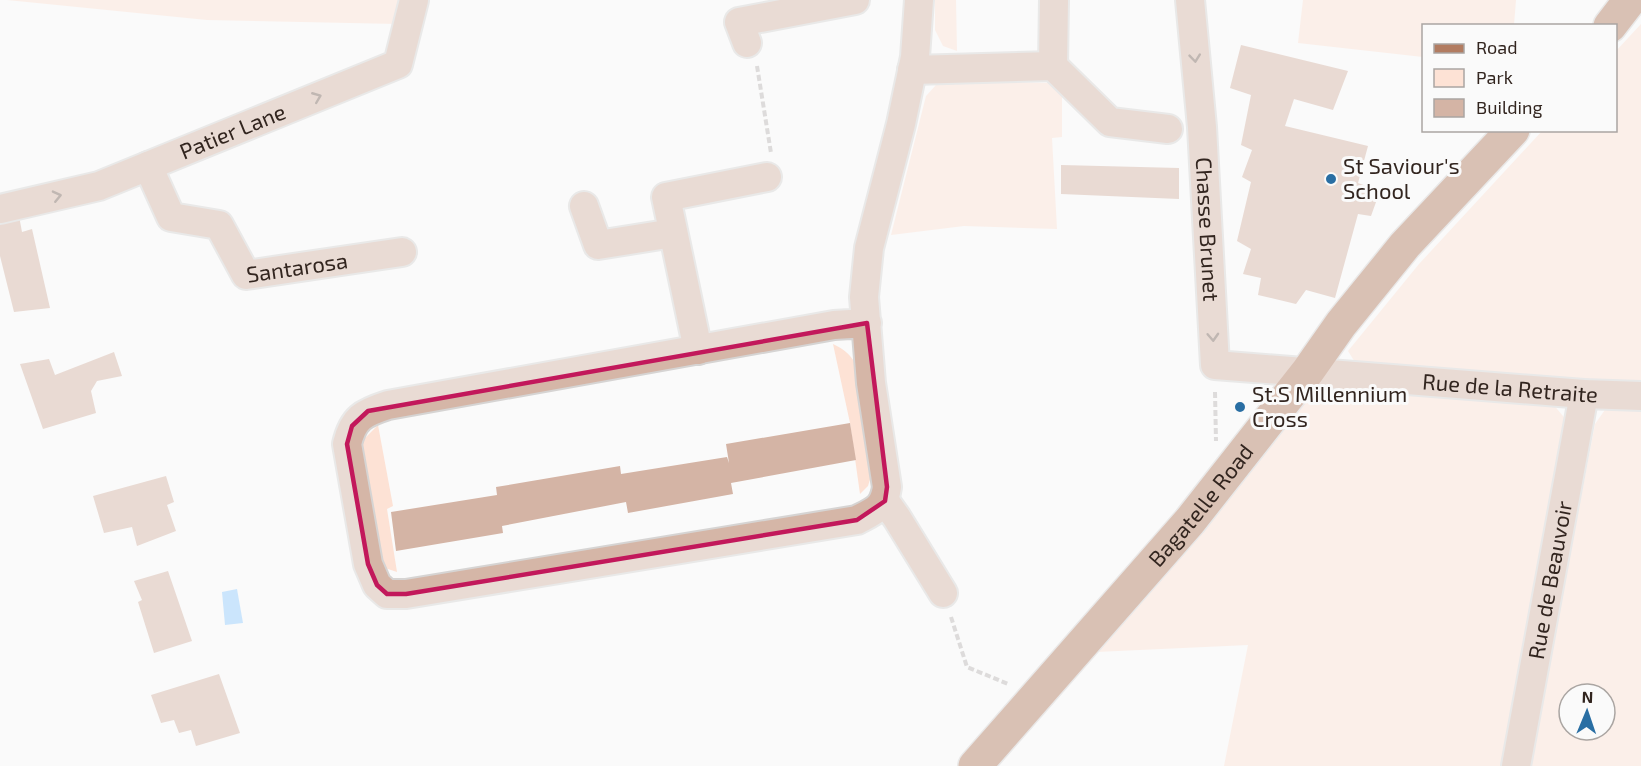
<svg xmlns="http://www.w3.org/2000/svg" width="1641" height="766" viewBox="0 0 1641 766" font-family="'Exo 2',sans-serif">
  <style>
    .green { fill: #fde2d5; fill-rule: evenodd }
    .water { fill: #93cdff }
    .building { fill: #d4b4a5 }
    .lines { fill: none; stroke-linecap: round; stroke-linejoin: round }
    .minor-casing { stroke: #d6d4d3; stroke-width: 32 }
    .major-casing { stroke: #d6d4d3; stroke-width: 36 }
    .path { stroke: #bbb7b5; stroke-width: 4; stroke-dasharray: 6 3; stroke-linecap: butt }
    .minor { stroke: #d5b6a7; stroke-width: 28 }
    .major { stroke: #b27c61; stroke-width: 33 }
    .oneway { stroke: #7b665c }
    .marked { fill: none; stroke: #c2185b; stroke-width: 4.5; stroke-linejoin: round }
    .poi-dot { fill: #296ea3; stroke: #fafafa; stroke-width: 2 }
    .labels { text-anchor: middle; stroke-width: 6; stroke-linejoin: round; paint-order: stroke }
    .street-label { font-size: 22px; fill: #32251f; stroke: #fafafa }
    .poi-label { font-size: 22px; fill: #32251f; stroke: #fafafa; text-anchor: start }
  </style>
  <rect width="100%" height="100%" fill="#fafafa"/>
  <g class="green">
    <path d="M 7,0 L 402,0 L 398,24 L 207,20 Z"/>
    <path d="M 935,0 L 956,0 L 957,51 L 943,46 L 935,30 Z"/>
    <path d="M 1303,0 L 1516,0 L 1514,25 L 1424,26 L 1423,57 L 1298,43 Z"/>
    <path d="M 1641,24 L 1641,382 L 1358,367 L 1348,351 L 1419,264 L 1542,131 L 1616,130 L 1616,51 Z"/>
    <path d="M 952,82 L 1062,83 L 1062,137 L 1052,138 L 1057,229 L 964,226 L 891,235 L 926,96 L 936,85 Z"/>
    <path d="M 833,344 C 844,349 851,355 857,366 L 871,476 L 868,486 L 860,494 L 850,423 Z"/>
    <path d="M 1322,389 L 1553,404 L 1572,427 L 1508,766 L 1224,766 L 1248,645 L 1096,652 L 1303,398 Z"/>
    <path d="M 1607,407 L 1641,408 L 1641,766 L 1530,766 L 1595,424 ZM 1569,694 L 1605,694 L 1605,730 L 1569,730 Z"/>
    <path d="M 378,425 L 393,506 L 387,509 L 397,572 L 385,568 L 378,553 L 360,454 L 363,440 Z"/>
  </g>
  <path class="water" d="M 237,589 L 243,623 L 225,625 L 222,592 Z"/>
  <g class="building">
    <path d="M 1241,45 L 1348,71 L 1333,110 L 1294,99 L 1285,126 L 1368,146 L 1358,183 L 1380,191 L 1371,216 L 1358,214 L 1335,298 L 1306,290 L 1296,304 L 1258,295 L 1261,278 L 1243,274 L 1251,249 L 1237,241 L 1251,182 L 1242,177 L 1252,150 L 1241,145 L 1251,95 L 1230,88 Z"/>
    <path d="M 1061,165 L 1179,168 L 1179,199 L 1061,194 Z"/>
    <path d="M 19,216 L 22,232 L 32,229 L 50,308 L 14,312 L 0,256 L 0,223 Z"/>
    <path d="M 114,352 L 122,376 L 97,381 L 91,391 L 96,413 L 43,429 L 20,364 L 49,359 L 55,375 Z"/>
    <path d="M 850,423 L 856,460 L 731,483 L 733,494 L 628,513 L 626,502 L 502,526 L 503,533 L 396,551 L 391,512 L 497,495 L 496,487 L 620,466 L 621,474 L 727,457 L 729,463 L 726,444 Z"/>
    <path d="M 166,476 L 174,502 L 167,505 L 176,531 L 137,546 L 132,527 L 104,533 L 93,496 Z"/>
    <path d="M 168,571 L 192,641 L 154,653 L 138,602 L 142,600 L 134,581 Z"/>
    <path d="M 219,674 L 240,733 L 196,746 L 191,730 L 179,733 L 174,720 L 161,723 L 151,695 Z"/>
  </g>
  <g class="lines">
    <g class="minor-casing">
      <g id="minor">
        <path id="s1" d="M 1190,0 L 1202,127 L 1215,365 L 1584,394 L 1641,396"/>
        <path d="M 747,43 L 739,22 L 855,0"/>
        <path d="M 1053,66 L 1054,0"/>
        <path d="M 912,70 L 1053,66 L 1110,122 L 1168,129"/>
        <path id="s2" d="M 148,166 L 171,217 L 219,225 L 246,275 L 402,252"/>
        <path d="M 584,206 L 598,245 L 673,233"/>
        <path id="s3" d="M 0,209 L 99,186 L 398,64 L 414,0"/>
        <path d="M 867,323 L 834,325 L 388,405 C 363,413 353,418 347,444 L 368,564 L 377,585 L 387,594 L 406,594 L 857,520 C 876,510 884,508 887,487 L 871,383 L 864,297 L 869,248 L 901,124 L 915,57 L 919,0"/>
        <path d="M 698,350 L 666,197 L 767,177"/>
        <path d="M 885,501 L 897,518 L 943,593"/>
        <path id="s4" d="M 1516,766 L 1584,394"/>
      </g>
    </g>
    <g class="major-casing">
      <g id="major">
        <path d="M 1610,26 L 1630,0"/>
        <path id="s5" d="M 975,766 L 1190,521 L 1308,371 L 1341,324 L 1405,245 L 1513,130"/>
      </g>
    </g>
    <g class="path">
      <path d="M 757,66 L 771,153"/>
      <path d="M 1215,392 L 1216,441"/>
      <path d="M 951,617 L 967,667 L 1008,684"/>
    </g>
    <use href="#minor" class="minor"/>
    <use href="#major" class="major"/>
  </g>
  <defs><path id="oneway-chevron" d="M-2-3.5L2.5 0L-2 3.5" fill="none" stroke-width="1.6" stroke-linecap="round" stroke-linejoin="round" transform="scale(1.5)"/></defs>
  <g class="oneway">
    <use href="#oneway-chevron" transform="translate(1195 58) rotate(84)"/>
    <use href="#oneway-chevron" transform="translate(317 97) rotate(-22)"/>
    <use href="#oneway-chevron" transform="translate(57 196) rotate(-13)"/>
    <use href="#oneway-chevron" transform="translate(1213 337) rotate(87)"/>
  </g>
  <path d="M0 0H1641V766H0ZM 867,323 L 887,487 L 885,501 L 857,520 L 406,594 L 387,594 L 377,585 L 368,564 L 347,444 L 352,426 L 368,411 Z" fill="#fafafa" fill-opacity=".55" fill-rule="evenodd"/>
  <path class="marked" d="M 867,323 L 887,487 L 885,501 L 857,520 L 406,594 L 387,594 L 377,585 L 368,564 L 347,444 L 352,426 L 368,411 Z"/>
  <g class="poi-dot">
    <circle cx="1331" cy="179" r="6"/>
    <circle cx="1240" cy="407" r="6"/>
  </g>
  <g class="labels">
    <g class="street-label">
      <text dy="8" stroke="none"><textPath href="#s3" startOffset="246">Patier Lane</textPath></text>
      <text dy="8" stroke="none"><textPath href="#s1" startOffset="230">Chasse Brunet</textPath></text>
      <text dy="8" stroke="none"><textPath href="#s2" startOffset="213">Santarosa</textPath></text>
      <text dy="8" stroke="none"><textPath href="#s1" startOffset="662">Rue de la Retraite</textPath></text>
      <text dy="8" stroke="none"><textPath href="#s5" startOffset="345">Bagatelle Road</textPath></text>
      <text dy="8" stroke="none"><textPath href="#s4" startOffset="189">Rue de Beauvoir</textPath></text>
    </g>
    <g class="poi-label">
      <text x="1343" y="174">St Saviour's<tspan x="1343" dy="25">School</tspan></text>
      <text x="1252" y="402">St.S Millennium<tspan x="1252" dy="25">Cross</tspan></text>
    </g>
  </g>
  <rect x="1422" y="24" width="195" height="108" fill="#fafafa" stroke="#aaa5a2" stroke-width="1.5"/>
  <rect x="1434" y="44" width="30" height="9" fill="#b27c61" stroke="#aaa5a2" stroke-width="1.5"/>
  <text x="1476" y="54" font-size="18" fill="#32251f">Road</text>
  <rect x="1434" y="69" width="30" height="18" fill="#fde2d5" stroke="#aaa5a2" stroke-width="1.5"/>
  <text x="1476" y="84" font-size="18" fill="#32251f">Park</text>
  <rect x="1434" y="99" width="30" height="18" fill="#d4b4a5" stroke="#aaa5a2" stroke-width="1.5"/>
  <text x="1476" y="114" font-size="18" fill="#32251f">Building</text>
  <g transform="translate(1587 712) rotate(2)"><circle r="28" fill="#fafafa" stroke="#aaa5a2" stroke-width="1.5"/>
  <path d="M0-4.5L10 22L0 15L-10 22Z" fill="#296ea3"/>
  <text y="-9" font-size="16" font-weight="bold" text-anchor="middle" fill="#32251f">N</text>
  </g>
</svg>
